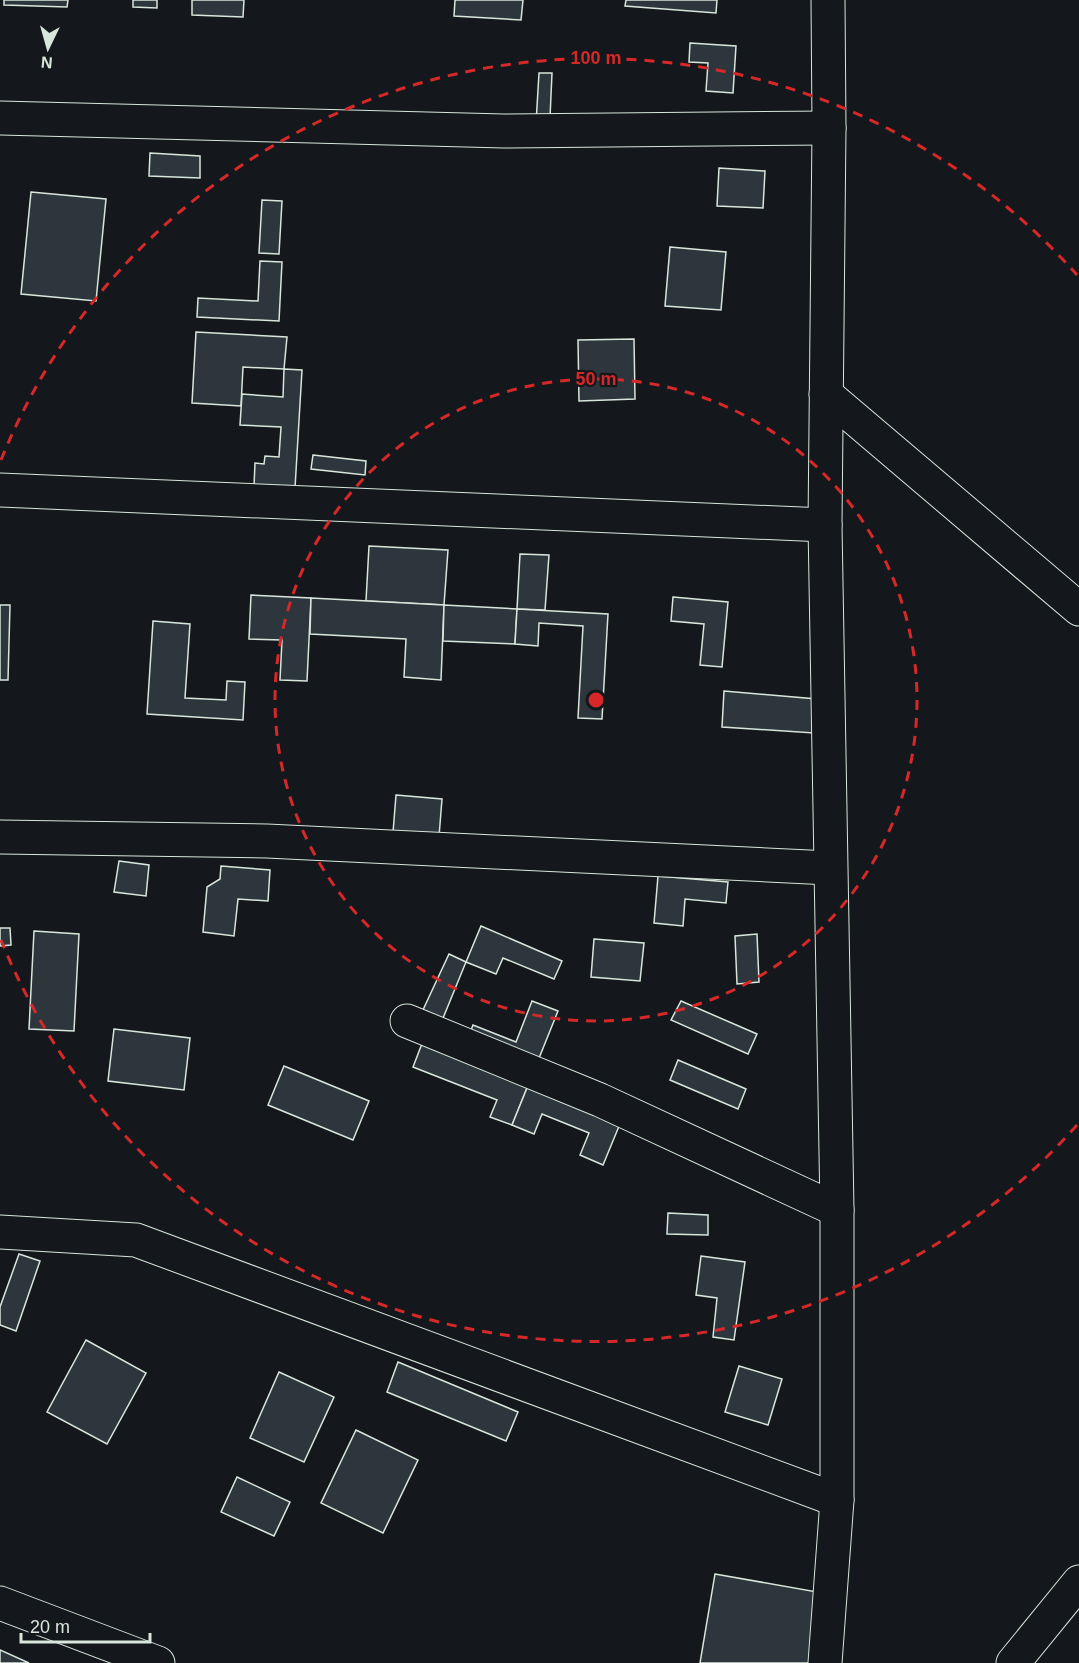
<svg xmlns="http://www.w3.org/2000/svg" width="1079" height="1663" viewBox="0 0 1079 1663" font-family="Helvetica,sans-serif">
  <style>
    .building { fill: #2c363c; stroke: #d8e6dc; stroke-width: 1.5 }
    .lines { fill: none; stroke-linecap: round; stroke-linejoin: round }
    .street-casing { stroke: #d8e6dc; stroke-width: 35 }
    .street { stroke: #14181c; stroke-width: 33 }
    .ring { fill: none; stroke: #d62828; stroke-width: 3; stroke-dasharray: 10 8 }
    .centre { fill: #d62828; stroke: #14181c; stroke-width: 3 }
    .ring-label { font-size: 18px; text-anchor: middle; font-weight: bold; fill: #d62828; stroke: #14181c; stroke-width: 4.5; stroke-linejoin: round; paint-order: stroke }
  </style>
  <rect width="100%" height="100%" fill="#14181c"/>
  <g class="building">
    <path d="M 4,0 L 68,0 L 67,7 L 4,5 Z"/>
    <path d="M 133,0 L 157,0 L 157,8 L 133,7 Z"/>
    <path d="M 192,0 L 244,0 L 243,17 L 192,15 Z"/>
    <path d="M 455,0 L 523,0 L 521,20 L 454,16 Z"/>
    <path d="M 626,0 L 717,0 L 716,13 L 625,6 Z"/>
    <path d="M 690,43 L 736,46 L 733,93 L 706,91 L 708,63 L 689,62 Z"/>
    <path d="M 539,73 L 552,73 L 549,140 L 535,140 Z"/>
    <path d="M 150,153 L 200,156 L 200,178 L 149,176 Z"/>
    <path d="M 719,168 L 765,171 L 763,208 L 717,206 Z"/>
    <path d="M 31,192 L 106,199 L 96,301 L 21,294 Z"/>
    <path d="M 262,200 L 282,201 L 279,254 L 259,253 Z"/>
    <path d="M 670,247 L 726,252 L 721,310 L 665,306 Z"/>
    <path d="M 260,261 L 282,262 L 279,321 L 197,317 L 198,298 L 258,301 Z"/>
    <path d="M 196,332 L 287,337 L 284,369 L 243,367 L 241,406 L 192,403 Z"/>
    <path d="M 634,339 L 635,399 L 579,401 L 578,340 Z"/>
    <path d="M 284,369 L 302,370 L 295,488 L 254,486 L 255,463 L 264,464 L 265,456 L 279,457 L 281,427 L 240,425 L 242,394 L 283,397 Z"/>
    <path d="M 313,455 L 366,461 L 365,475 L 311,469 Z"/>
    <path d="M 369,546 L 448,550 L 444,605 L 366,601 Z"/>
    <path d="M 520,554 L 549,555 L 545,610 L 517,609 Z"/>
    <path d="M 251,595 L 311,598 L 307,681 L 280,680 L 282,640 L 249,639 Z"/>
    <path d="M 673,597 L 728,602 L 722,667 L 700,665 L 704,624 L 671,621 Z"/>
    <path d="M 311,598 L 444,605 L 441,680 L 404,677 L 406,639 L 310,634 Z"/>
    <path d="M 0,605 L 10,605 L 8,680 L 0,680 Z"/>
    <path d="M 444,605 L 517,609 L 515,644 L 443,641 Z"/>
    <path d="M 517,609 L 608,614 L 602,719 L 578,718 L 583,626 L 539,623 L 538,646 L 515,644 Z"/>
    <path d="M 153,621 L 190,624 L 185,698 L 226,700 L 227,681 L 245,682 L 243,720 L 147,714 Z"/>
    <path d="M 724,691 L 817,699 L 814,733 L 722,727 Z"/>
    <path d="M 396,795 L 442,799 L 438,849 L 392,845 Z"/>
    <path d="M 119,861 L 149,865 L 146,896 L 114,892 Z"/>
    <path d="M 221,866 L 270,870 L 268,901 L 238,899 L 234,936 L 203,932 L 207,887 L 220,879 Z"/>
    <path d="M 658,876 L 728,882 L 726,903 L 685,899 L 683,926 L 654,923 Z"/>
    <path d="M 481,926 L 562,961 L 554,979 L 503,958 L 496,974 L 466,962 Z"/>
    <path d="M 0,928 L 10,928 L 11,945 L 0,946 Z"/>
    <path d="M 34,931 L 79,934 L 74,1031 L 29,1029 Z"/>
    <path d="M 757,934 L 759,982 L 737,984 L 735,936 Z"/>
    <path d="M 594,939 L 644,943 L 640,981 L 591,977 Z"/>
    <path d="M 449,954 L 466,962 L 432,1045 L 422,1012 Z"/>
    <path d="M 532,1001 L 558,1011 L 529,1083 L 461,1056 L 473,1025 L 516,1042 Z"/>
    <path d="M 681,1001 L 757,1034 L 748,1054 L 671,1020 Z"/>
    <path d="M 114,1029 L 190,1038 L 184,1090 L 108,1081 Z"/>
    <path d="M 423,1041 L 529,1083 L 512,1125 L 490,1117 L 497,1100 L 413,1067 Z"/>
    <path d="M 678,1060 L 746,1089 L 738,1109 L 670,1080 Z"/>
    <path d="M 284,1066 L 369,1101 L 353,1140 L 268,1105 Z"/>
    <path d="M 529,1083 L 622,1119 L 603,1165 L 580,1155 L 589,1133 L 542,1114 L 534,1134 L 512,1125 Z"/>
    <path d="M 668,1213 L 708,1215 L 708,1235 L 667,1234 Z"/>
    <path d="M 19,1254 L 40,1261 L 16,1331 L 0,1325 L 0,1307 Z"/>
    <path d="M 701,1256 L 745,1262 L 734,1340 L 713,1337 L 717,1298 L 696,1295 Z"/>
    <path d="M 86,1340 L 146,1373 L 107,1444 L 47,1412 Z"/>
    <path d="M 398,1362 L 518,1412 L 506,1441 L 387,1392 Z"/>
    <path d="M 739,1366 L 782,1379 L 768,1425 L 725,1412 Z"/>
    <path d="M 279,1372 L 334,1397 L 304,1462 L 250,1438 Z"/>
    <path d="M 356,1430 L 418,1460 L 383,1533 L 321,1503 Z"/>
    <path d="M 237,1477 L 290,1502 L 274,1536 L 221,1512 Z"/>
    <path d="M 715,1574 L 823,1593 L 811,1663 L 700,1663 Z"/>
    <path d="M 0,1650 L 29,1663 L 0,1663 Z"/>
  </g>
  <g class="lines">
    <g class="street-casing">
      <g id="street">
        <path d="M 0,118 L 504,131 L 829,128"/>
        <path d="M 826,394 L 1079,609"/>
        <path d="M 0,490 L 825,525"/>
        <path d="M 0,837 L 267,841 L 830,868"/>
        <path d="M 407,1021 L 600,1100 L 837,1210"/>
        <path d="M 0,1232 L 136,1240 L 837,1500"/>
        <path d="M 0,1603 L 158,1663"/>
        <path d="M 825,1663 L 837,1500 L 837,1210 L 825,525 L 829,128 L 828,0"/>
        <path d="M 1013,1663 L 1079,1582"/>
      </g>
    </g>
    <use href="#street" class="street"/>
  </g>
  <g class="ring">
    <circle cx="596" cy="700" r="321"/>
    <path d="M1077 1125A642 642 0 0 1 1 940M1 460A642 642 0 0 1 1077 275"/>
  </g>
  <circle cx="596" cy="700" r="9" class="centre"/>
  <g class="ring-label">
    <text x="596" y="64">100 m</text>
    <text x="596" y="385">50 m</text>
  </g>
  <g transform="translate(48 48) rotate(185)" stroke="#14181c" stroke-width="4.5" paint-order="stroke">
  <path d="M0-4.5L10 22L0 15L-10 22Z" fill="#d8e6dc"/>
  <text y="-9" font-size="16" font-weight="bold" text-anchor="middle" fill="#d8e6dc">N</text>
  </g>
  <path d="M21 1633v9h129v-9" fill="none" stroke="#d8e6dc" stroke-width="3"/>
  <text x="30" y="1633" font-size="18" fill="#d8e6dc" stroke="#14181c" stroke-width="4.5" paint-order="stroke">20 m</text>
</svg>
